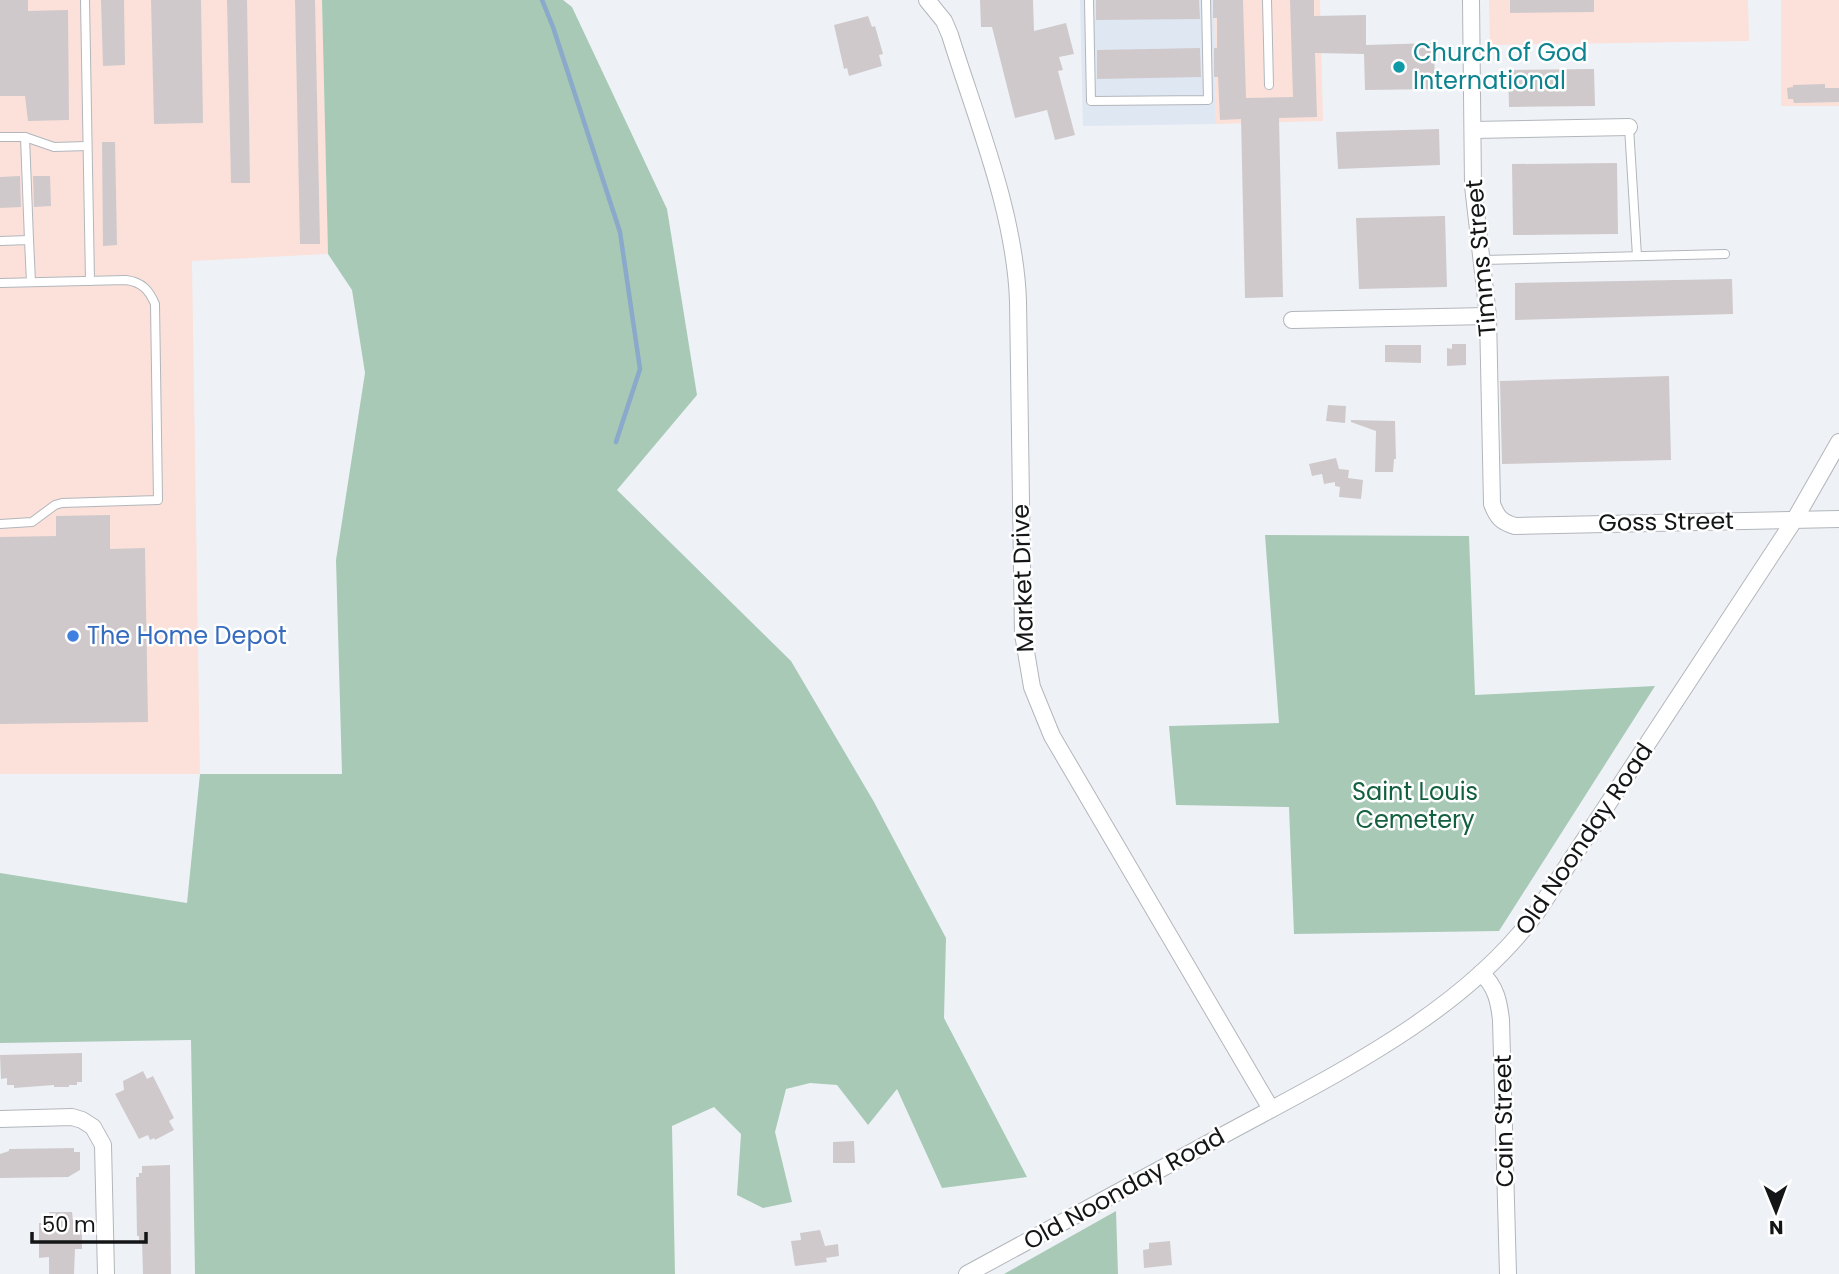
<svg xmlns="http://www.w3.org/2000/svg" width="1839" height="1274" viewBox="0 0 1839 1274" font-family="Poppins,sans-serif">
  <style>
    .commercial { fill: #fbe1da }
    .built { fill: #dfe7f3 }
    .green { fill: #a8c9b6 }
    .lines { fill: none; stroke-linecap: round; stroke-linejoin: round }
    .stream { stroke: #8aa9cb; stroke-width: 4.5 }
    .building { fill: #cfc9cb }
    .lane-casing { stroke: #b2b6bb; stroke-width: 10 }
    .street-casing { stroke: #b2b6bb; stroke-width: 18 }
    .lane { stroke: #fff; stroke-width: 8 }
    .street { stroke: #fff; stroke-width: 16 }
    .culture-dot { fill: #0f9aa8; stroke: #fff; stroke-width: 2.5 }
    .shop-dot { fill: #3f7fe0; stroke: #fff; stroke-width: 2.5 }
    .labels { text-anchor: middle; stroke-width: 5; stroke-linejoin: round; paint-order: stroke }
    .culture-label { font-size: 24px; fill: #0d838f; stroke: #fff; text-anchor: start }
    .street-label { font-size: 24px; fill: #141516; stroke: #fff }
    .shop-label { font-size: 24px; fill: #366cbe; stroke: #fff; text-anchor: start }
    .park-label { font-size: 24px; fill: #13603f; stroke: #fff }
  </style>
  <rect width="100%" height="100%" fill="#eef2f7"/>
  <g class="commercial">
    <path d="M 0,0 L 322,0 L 328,254 L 192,261 L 200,774 L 0,774 Z"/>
    <path d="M 1214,0 L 1320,0 L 1323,121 L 1216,124 Z"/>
    <path d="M 1489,0 L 1748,0 L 1749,41 L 1490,45 Z"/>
    <rect x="1781" y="0" width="58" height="106"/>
  </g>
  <path class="built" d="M 1080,0 L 1214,0 L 1216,124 L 1083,126 Z"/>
  <g class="green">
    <path d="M 322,0 L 563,0 L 572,7 L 667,209 L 697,395 L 617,490 L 791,661 L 874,802 L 946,938 L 944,1018 L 1027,1177 L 942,1188 L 897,1089 L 868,1125 L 837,1085 L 810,1083 L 786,1089 L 775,1132 L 792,1202 L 763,1208 L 737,1195 L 741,1134 L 714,1107 L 672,1126 L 675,1274 L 195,1274 L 191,1040 L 0,1043 L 0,873 L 187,903 L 200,774 L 342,774 L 336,560 L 365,373 L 352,290 L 328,254 Z"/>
    <path d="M 1265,535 L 1469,536 L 1475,695 L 1655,686 L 1499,931 L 1294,934 L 1289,807 L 1176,805 L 1169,726 L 1279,723 Z"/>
    <path d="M 1116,1211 L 1118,1274 L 1004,1274 Z"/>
  </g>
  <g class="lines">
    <path class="stream" d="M 542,0 L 553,27 L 620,232 L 640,369 L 616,442"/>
  </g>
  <g class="building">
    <path d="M 0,0 L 28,0 L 28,11 L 68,10 L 69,120 L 28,121 L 25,96 L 0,96 Z"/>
    <path d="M 101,0 L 124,0 L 125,65 L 103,66 Z"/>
    <path d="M 151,0 L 201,0 L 203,123 L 154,124 Z"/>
    <path d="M 227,0 L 247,0 L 250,183 L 231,183 Z"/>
    <path d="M 295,0 L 315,0 L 320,244 L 300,244 Z"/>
    <path d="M 980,0 L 1033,0 L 1034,31 L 1066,23 L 1074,54 L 1059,57 L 1063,70 L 1058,71 L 1075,135 L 1055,140 L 1047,110 L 1015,118 L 992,27 L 981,27 Z"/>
    <path d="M 1096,0 L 1199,0 L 1200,19 L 1096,20 Z"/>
    <path d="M 1213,0 L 1243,0 L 1246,98 L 1293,97 L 1290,0 L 1314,0 L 1314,16 L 1366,15 L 1366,45 L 1434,43 L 1435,89 L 1365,90 L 1364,54 L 1315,53 L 1317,117 L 1279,118 L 1283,297 L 1245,298 L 1241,119 L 1220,120 L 1218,77 L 1214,77 L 1214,48 L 1217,48 L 1217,18 L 1213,18 Z"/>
    <path d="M 1510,0 L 1594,0 L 1594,12 L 1510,13 Z"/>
    <path d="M 868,16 L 872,27 L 875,26 L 883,54 L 879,55 L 882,66 L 849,76 L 847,68 L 844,69 L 834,25 Z"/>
    <path d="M 1200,48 L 1201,77 L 1097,79 L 1097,50 Z"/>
    <path d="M 1594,69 L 1595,106 L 1509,107 L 1508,70 Z"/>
    <path d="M 1825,84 L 1825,88 L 1839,88 L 1839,102 L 1794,103 L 1793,99 L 1788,99 L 1787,88 L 1793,87 L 1793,85 Z"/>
    <path d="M 1439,129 L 1440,165 L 1338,169 L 1336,132 Z"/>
    <path d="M 102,142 L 115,142 L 117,245 L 103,246 Z"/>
    <path d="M 1617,163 L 1618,234 L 1513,235 L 1512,164 Z"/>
    <path d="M 20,176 L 21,207 L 0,208 L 0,177 Z"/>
    <path d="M 33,176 L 50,176 L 51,206 L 34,207 Z"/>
    <path d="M 1445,216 L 1447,287 L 1359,289 L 1356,218 Z"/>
    <path d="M 1732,279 L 1733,314 L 1515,320 L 1515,283 Z"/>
    <path d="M 1452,344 L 1466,344 L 1466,365 L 1447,366 L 1447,348 L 1452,349 Z"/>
    <path d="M 1385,345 L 1421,345 L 1421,363 L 1385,362 Z"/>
    <path d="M 1669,376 L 1671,460 L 1502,464 L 1500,381 Z"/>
    <path d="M 1328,405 L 1346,406 L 1345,423 L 1326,421 Z"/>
    <path d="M 1351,420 L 1395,421 L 1396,459 L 1394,459 L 1393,472 L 1375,472 L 1376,431 L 1351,422 Z"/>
    <path d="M 1336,458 L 1339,469 L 1349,470 L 1348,478 L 1363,480 L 1361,499 L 1339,497 L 1340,487 L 1335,486 L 1335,482 L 1324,484 L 1322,474 L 1312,476 L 1309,464 Z"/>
    <path d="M 110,515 L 110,549 L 145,548 L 148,722 L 0,724 L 0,537 L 56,536 L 56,516 Z"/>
    <path d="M 82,1053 L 82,1082 L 77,1082 L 77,1085 L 69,1085 L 69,1087 L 54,1087 L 54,1085 L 14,1088 L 14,1085 L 7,1085 L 7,1078 L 1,1079 L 0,1055 Z"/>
    <path d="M 143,1071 L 147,1079 L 153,1076 L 174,1118 L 169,1121 L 174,1130 L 155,1140 L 154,1138 L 150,1140 L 148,1135 L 139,1139 L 115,1094 L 124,1090 L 123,1081 Z"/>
    <path d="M 854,1141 L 855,1163 L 833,1163 L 833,1142 Z"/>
    <path d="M 74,1148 L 74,1152 L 80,1152 L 80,1170 L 68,1177 L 0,1178 L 0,1154 L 9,1151 L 9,1149 Z"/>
    <path d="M 170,1165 L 171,1274 L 143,1274 L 142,1241 L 139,1241 L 139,1236 L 137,1236 L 136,1177 L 139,1177 L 139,1173 L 142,1173 L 142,1166 Z"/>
    <path d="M 49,1212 L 72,1212 L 74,1230 L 82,1230 L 82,1249 L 75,1249 L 74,1274 L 49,1274 L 49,1257 L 39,1258 L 39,1223 L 49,1223 Z"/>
    <path d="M 820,1230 L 825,1246 L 838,1244 L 839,1256 L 826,1258 L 827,1262 L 795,1266 L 791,1241 L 801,1240 L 800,1233 Z"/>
    <path d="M 1170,1241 L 1172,1265 L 1144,1268 L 1143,1250 L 1149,1249 L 1149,1243 Z"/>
  </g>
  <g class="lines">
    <g class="lane-casing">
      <g id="lane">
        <path d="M 85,0 L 90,281"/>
        <path d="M 1089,0 L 1091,101 L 1208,100 L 1206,0"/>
        <path d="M 1267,0 L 1269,85"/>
        <path d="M 1629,127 L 1637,256"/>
        <path d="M 0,137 L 25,137 L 54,147 L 87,146"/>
        <path d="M 25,137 L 29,240"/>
        <path d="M 0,241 L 29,240 L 31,282"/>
        <path d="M 1483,260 L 1725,254"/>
        <path d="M 0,283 L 126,280 C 142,282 149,290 155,304 L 158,500 L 62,503 L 55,505 L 32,522 L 0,524"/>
      </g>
    </g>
    <g class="street-casing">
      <g id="street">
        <path d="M 927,0 L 944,21 L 950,35 C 976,119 1015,212 1018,301 L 1023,634 L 1032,687 L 1052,736 L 1271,1109"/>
        <path d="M 1471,0 L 1473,186 L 1488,316 L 1492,504 C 1497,517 1501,522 1515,526 L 1839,519"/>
        <path d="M 1473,130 L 1629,127"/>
        <path d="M 1292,320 L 1488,316"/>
        <path d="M 1481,973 C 1496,986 1499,1002 1501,1020 L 1508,1274"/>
        <path d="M 0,1119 L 72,1117 L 82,1120 L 93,1127 L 103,1145 L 106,1274"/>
        <path d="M 967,1274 C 1054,1227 1142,1179 1229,1132 C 1336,1074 1464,1012 1537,912 L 1795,519 L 1839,442"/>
      </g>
    </g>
    <use href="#lane" class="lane"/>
    <use href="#street" class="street"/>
  </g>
  <circle class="culture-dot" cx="1399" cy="67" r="7"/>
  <circle class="shop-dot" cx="73" cy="636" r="7"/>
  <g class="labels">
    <g class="culture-label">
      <text x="1413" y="61">Church of God<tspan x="1413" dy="28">International</tspan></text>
    </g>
    <g class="street-label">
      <text transform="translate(1481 258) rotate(-95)" y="8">Timms Street</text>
      <text transform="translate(1666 522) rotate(-1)" y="8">Goss Street</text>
      <text transform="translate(1023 578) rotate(-92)" y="8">Market Drive</text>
      <text transform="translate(1584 839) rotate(-56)" y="8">Old Noonday Road</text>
      <text transform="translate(1504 1121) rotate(-91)" y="8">Cain Street</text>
      <text transform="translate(1124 1189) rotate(-29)" y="8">Old Noonday Road</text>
    </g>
    <g class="shop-label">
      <text x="87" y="644">The Home Depot</text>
    </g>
    <g class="park-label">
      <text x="1415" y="800">Saint Louis<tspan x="1415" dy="28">Cemetery</tspan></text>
    </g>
  </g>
  <g transform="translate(1776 1211) rotate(179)" stroke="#ffffff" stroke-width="5" paint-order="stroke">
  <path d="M0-5L12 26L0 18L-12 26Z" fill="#141516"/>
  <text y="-10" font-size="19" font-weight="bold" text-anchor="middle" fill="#141516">N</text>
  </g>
  <path d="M32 1232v10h114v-10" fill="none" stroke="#141516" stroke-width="3.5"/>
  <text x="42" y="1232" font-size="21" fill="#141516" stroke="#ffffff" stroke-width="5" paint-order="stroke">50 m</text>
</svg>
